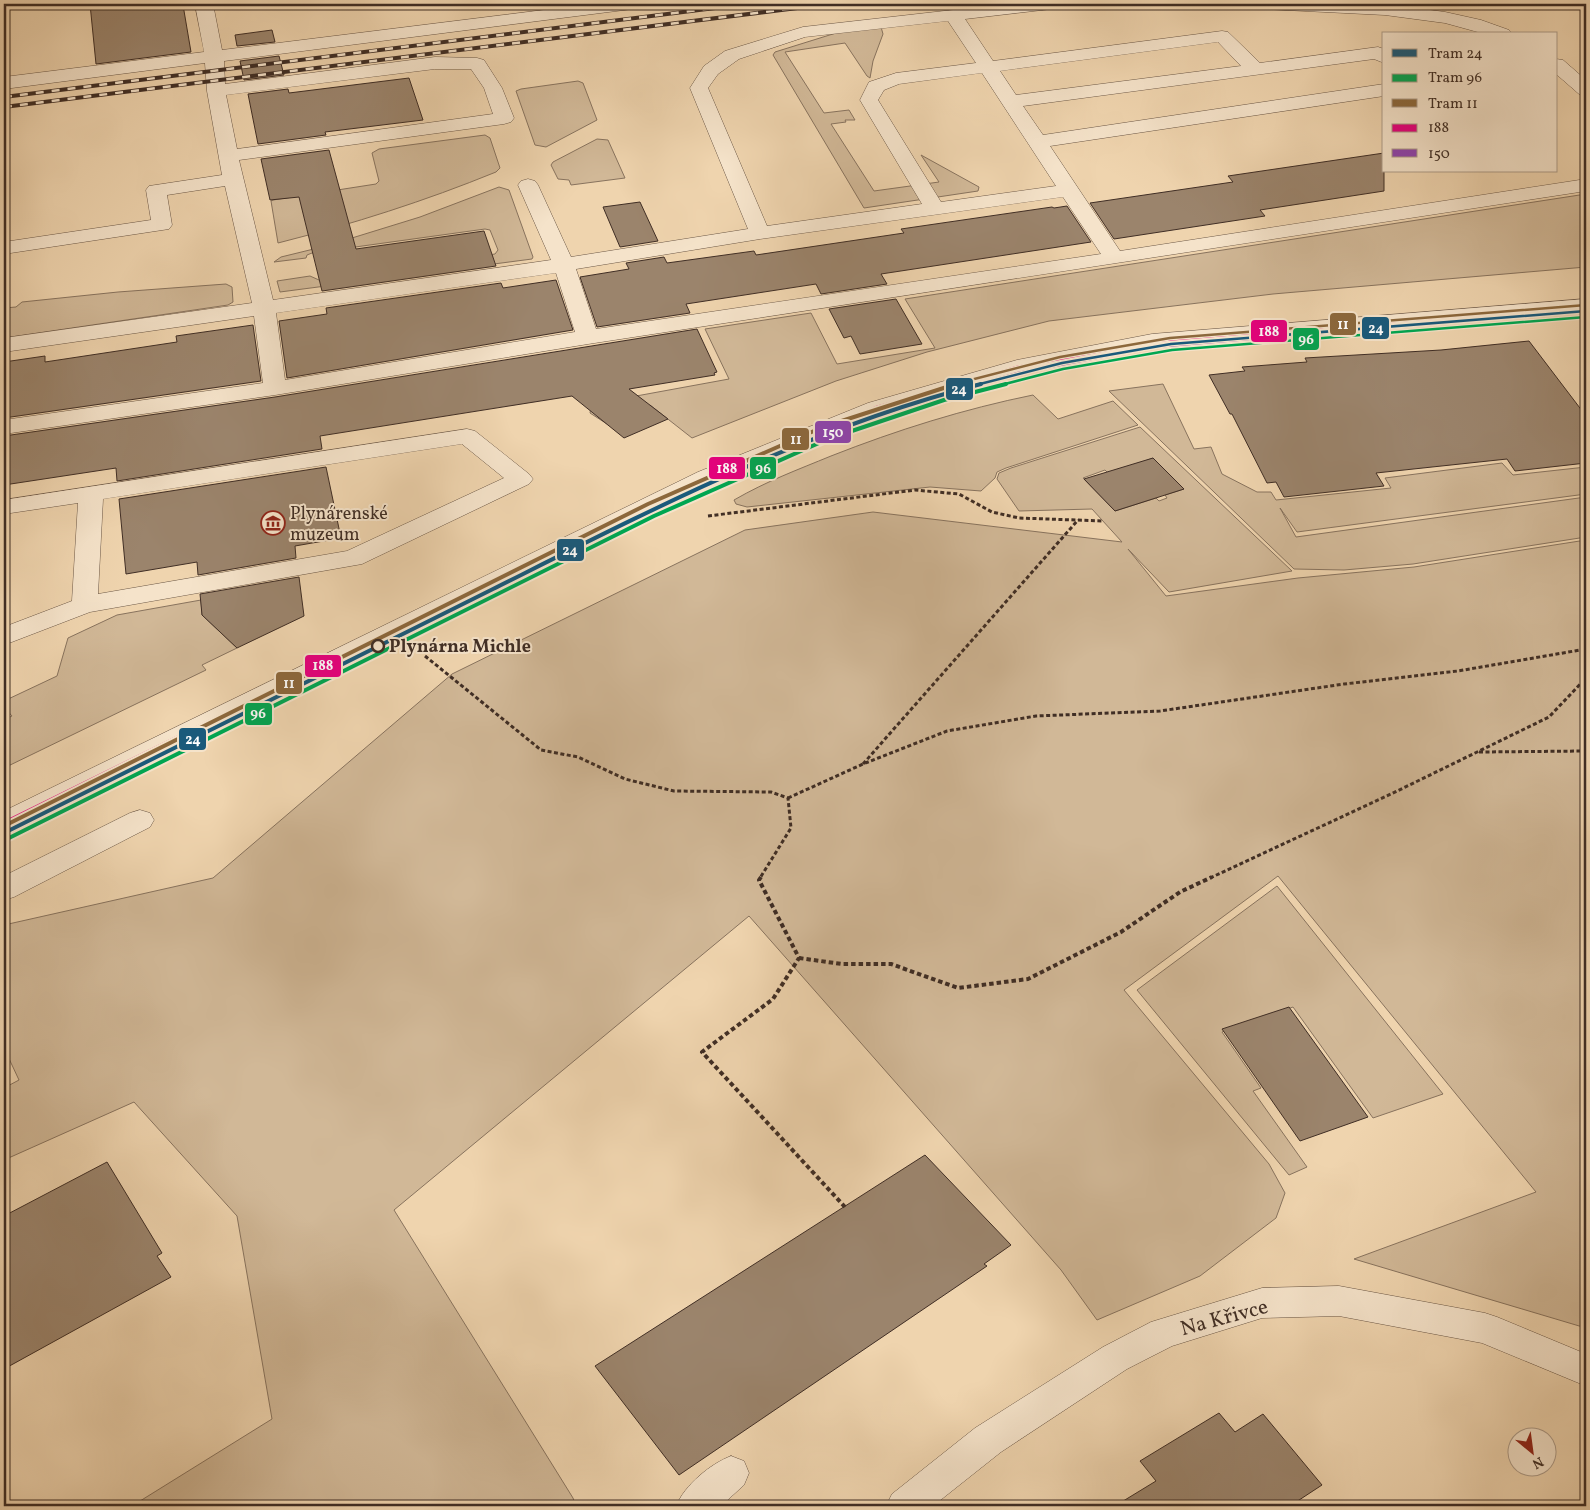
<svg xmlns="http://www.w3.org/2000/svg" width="1590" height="1510" viewBox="0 0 1590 1510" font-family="Vollkorn,serif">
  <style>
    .green { fill: #d1b897; stroke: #88735e; fill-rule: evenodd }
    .building { fill: #9b846c; stroke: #402e25 }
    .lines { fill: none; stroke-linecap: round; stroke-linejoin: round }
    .minor-casing { stroke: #6c5847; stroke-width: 1 }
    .path-far1 { stroke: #402e25; stroke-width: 3; stroke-dasharray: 4 2.5; stroke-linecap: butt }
    .path { stroke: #402e25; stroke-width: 4; stroke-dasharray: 4.5 3; stroke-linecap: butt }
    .minor { fill: #f5e3ca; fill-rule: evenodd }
    .rail-casing { stroke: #402e25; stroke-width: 4 }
    .rail { stroke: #f5e3ca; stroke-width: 2.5; stroke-dasharray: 8; stroke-linecap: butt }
    .bus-1-far1-casing { stroke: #f5e3ca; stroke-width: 5 }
    .bus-1-casing { stroke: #f5e3ca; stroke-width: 8 }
    .bus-2-far1-casing { stroke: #f5e3ca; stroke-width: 5 }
    .bus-2-casing { stroke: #f5e3ca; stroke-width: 8 }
    .bus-1-far1 { stroke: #e5007d; stroke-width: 2.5 }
    .bus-1 { stroke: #e5007d; stroke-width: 4 }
    .bus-2-far1 { stroke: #8e44ad; stroke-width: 2.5 }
    .bus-2 { stroke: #8e44ad; stroke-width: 4 }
    .tram-1-far1-casing { stroke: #f5e3ca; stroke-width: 5 }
    .tram-1-casing { stroke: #f5e3ca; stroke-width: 8 }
    .tram-2-far1-casing { stroke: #f5e3ca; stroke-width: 5 }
    .tram-2-casing { stroke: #f5e3ca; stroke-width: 8 }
    .tram-3-far1-casing { stroke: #f5e3ca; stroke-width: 5 }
    .tram-3-casing { stroke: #f5e3ca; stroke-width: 8 }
    .tram-1-far1 { stroke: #1a5a7b; stroke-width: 2.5 }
    .tram-1 { stroke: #1a5a7b; stroke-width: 4 }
    .tram-2-far1 { stroke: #00a651; stroke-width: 2.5 }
    .tram-2 { stroke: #00a651; stroke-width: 4 }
    .tram-3-far1 { stroke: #8c683c; stroke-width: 2.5 }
    .tram-3 { stroke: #8c683c; stroke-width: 4 }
    .stop-dot { fill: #f5e3ca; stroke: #402e25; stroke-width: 2.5 }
    .labels { text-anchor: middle; stroke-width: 4; stroke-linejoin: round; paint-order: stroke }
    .poi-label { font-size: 18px; fill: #402e25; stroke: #f5e3ca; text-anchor: start }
    .stop-label { font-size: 18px; font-weight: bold; fill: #402e25; stroke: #f5e3ca; text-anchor: start }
    .near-street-label { font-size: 21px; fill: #402e25; stroke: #f5e3ca }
    .line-badge { stroke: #f5e3ca; stroke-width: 2 }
    .badge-label { font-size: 14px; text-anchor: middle; font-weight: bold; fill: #fff }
  </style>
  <rect width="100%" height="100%" fill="#efd4ae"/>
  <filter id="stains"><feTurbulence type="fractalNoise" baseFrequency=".004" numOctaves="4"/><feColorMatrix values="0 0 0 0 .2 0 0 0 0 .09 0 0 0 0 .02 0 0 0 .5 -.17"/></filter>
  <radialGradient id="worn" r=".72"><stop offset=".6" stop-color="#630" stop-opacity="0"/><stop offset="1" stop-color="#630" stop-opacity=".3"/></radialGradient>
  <g class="green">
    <path d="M 881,27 L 883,34 L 873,61 L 870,78 L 867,76 L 845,43 L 785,52 L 824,113 L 849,110 L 855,120 L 845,120 L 846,122 L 831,124 L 874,191 L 939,182 L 921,155 L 979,187 L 978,191 L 864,208 L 773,55 L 775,52 L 836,33 Z"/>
    <path d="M 578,81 L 583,83 L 597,120 L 546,147 L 535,145 L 516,91 L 521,89 Z"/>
    <path d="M 485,135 L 490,138 L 500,168 L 496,172 C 425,201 353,224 278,243 L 271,201 L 273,200 L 376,184 L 379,181 L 372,153 L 379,149 Z"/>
    <path d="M 597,139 L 608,140 L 625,178 L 571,185 L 569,180 L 558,179 L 551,165 L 553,162 Z"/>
    <path d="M 499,187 L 509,190 L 533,257 L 532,259 L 280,292 L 277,281 L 310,276 L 319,280 L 495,254 L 498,250 L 490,230 L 485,229 L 312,253 L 307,255 L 306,258 L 274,262 L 281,257 L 326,246 L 420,217 Z"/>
    <path d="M 1586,194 L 1586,267 L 1273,294 L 1049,321 L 927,352 L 836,381 L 692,438 L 650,405 L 607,424 L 590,413 L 591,407 L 598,403 L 729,379 L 705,329 L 811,313 L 837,364 L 935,348 L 905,299 Z"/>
    <path d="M 226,284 L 232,287 L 233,302 L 228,305 L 4,338 L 4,308 L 16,307 L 22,302 L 118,292 Z"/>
    <path d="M 1163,384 L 1194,449 L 1211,447 L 1222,474 L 1257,492 L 1271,492 L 1276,500 L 1391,488 L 1385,478 L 1502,463 L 1513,475 L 1586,467 L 1586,494 L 1297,532 L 1280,508 L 1296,537 L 1586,497 L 1586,537 L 1413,564 L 1344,570 L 1294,569 L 1109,391 Z"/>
    <path d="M 1033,395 L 1058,419 L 1113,401 L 1138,425 L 1006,468 L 997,472 L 995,478 L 981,491 L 930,487 L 747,507 L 736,504 L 734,500 C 767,481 797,470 831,456 C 897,430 964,409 1033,395 Z"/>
    <path d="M 1140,427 L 1292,571 L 1169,592 L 1128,549 L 1166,596 L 1298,578 L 1414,567 L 1586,540 L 1586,1328 L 1354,1259 L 1536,1192 L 1278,876 L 1124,990 L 1269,1164 L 1285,1193 L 1276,1218 L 1200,1276 L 1097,1320 L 1061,1270 L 749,916 L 394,1210 L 573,1498 L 576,1506 L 132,1506 L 272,1419 L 237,1216 L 134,1102 L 4,1160 L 4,1088 L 19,1080 L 4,1048 L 4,925 L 213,878 L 452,674 L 745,530 L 873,512 L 1122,542 L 1092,509 L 1019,511 L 997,479 L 999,473 L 1011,468 ZM 1153,458 L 1184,489 L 1165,495 L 1167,498 L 1159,501 L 1156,498 L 1115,511 L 1083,478 L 1105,470 L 1109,474 Z"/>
    <path d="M 201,600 L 202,615 L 237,648 L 202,665 L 206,670 L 4,768 L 4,720 L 12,716 L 4,707 L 4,701 L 57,676 L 68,638 L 117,615 Z"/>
    <path d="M 1277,886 L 1443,1094 L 1373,1118 L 1293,1007 L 1222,1032 L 1261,1088 L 1253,1091 L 1307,1167 L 1289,1175 L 1137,990 Z"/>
  </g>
  <g class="building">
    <path d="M 90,4 L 178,4 L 179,6 L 183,5 L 191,52 L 96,64 Z"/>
    <path d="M 272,30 L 275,42 L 237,46 L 235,35 Z"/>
    <path d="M 279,56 L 284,75 L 244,80 L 240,61 Z"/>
    <path d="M 409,78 L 423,120 L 325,132 L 326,135 L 258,144 L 248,94 L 288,89 L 289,93 Z"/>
    <path d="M 329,150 L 356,249 L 484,231 L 496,266 L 322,291 L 299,197 L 270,200 L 261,159 Z"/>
    <path d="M 1384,153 L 1384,191 L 1260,210 L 1265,216 L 1114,239 L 1090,203 L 1233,182 L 1228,176 Z"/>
    <path d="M 640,202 L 658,241 L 620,247 L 603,207 Z"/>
    <path d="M 1067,206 L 1091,242 L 881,274 L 887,284 L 821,294 L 816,284 L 686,304 L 690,313 L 597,327 L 580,277 L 629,269 L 626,263 L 664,257 L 667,263 L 754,251 L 756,255 L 904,233 L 901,229 L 1052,207 L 1054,208 Z"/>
    <path d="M 556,280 L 573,330 L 287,378 L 279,321 L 327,314 L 326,308 L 501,283 L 503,288 Z"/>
    <path d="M 896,299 L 922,344 L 860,354 L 851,336 L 844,338 L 829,309 Z"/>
    <path d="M 253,325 L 261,381 L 4,418 L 4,362 L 45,356 L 45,362 L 177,342 L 176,336 Z"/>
    <path d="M 697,329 L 717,372 L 714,373 L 715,375 L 629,389 L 668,419 L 624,438 L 572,396 L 320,436 L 322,449 L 117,481 L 116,468 L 4,485 L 4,436 L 275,397 Z"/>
    <path d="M 1529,341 L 1586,416 L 1586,463 L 1515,471 L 1507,459 L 1376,473 L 1384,486 L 1284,497 L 1276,482 L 1267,483 L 1232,414 L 1230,414 L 1209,375 L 1245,371 L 1242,367 L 1307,362 L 1305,358 L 1441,350 Z"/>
    <path d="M 1153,458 L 1184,489 L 1115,511 L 1084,479 Z"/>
    <path d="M 326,467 L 341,538 L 295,546 L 296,558 L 198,575 L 197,562 L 126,574 L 119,499 Z"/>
    <path d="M 299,577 L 304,616 L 237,648 L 202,615 L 200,594 Z"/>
    <path d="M 1289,1007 L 1368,1117 L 1300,1141 L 1222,1029 Z"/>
    <path d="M 925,1155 L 1011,1245 L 984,1264 L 987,1266 L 679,1475 L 595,1366 Z"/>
    <path d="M 107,1162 L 162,1253 L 157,1256 L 171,1277 L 4,1369 L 4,1216 Z"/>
    <path d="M 1219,1413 L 1235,1432 L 1263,1414 L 1322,1485 L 1290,1506 L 1115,1506 L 1156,1481 L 1140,1461 Z"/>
  </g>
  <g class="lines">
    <g class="minor-casing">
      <g id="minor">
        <path d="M 195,4 L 213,4 L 222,50 L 592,4 L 641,4 L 638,8 L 632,9 L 224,61 L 225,84 L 435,57 L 477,58 L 484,60 L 502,88 L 514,118 L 511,122 L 504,124 L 239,160 L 273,300 L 551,260 L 518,185 L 521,181 L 528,179 L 535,181 L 538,185 L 571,257 L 748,229 L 690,88 L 704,66 L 725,51 L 803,27 L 1006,4 L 1060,4 L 1057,8 L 1051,9 L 965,19 L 993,61 L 1222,31 L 1228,32 L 1260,63 L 1378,47 L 1384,49 L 1384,63 L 1374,59 L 1023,106 L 1043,135 L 1384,84 L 1384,96 L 1050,146 L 1120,251 L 1586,179 L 1586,191 L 588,344 L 275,395 L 4,434 L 4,420 L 263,383 L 254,316 L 4,352 L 4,338 L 252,303 L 225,186 L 167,195 L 172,225 L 169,229 L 4,254 L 4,242 L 151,220 L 146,190 L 149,186 L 222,175 L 207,91 L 205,63 L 4,89 L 4,77 L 204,52 ZM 948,21 L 976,63 L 896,73 L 869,82 L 860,100 L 922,204 L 767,226 L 708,88 L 718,74 L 739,59 L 805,37 ZM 1218,42 L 1241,66 L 1016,95 L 1000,71 ZM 435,69 L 471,69 L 484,88 L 493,114 L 237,149 L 226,95 ZM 982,73 L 1056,186 L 941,202 L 878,100 L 884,90 L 899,84 ZM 1063,197 L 1101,254 L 596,329 L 576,269 L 760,239 ZM 556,273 L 575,332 L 285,380 L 276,313 Z"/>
        <path d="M 1255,4 L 1385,4 L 1445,12 L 1481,20 L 1509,30 L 1512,34 L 1485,34 L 1445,23 L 1385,15 L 1264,9 L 1258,8 Z"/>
        <path d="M 1556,59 L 1563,60 L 1586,80 L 1586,96 L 1579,94 L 1556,74 Z"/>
        <path d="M 1586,299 L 1586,311 L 1152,348 L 1020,373 L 884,413 L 714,482 L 14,830 L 4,833 L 4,811 L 698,472 L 868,403 L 1017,360 L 1152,334 Z"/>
        <path d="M 467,429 L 475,431 L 529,474 L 533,479 L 529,484 L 362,564 L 90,612 L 4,645 L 4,627 L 72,601 L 78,503 L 4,514 L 4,500 ZM 462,444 L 504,478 L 347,551 L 98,594 L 103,499 Z"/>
        <path d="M 140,810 L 150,813 L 154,820 L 150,827 L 14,897 L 4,900 L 4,876 L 130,813 Z"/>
        <path d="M 1339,1286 L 1485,1313 L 1497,1317 L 1586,1354 L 1586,1386 L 1482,1343 L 1339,1316 L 1262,1318 L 1172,1346 L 1127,1369 L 1001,1452 L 933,1506 L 886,1506 L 892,1494 L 975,1428 L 1103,1347 L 1151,1322 L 1262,1288 Z"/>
        <path d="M 731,1456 L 744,1461 L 749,1473 L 744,1485 L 721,1506 L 676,1506 C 685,1485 710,1464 731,1456 Z"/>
      </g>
    </g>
    <g class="path-far1">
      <path d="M 708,516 L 915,490 L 959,494 L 992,512 L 1019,518 L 1103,521"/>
      <path d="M 425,656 L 541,750 L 578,757 L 625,779 L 674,791 L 771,792 L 788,798 L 791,828 L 760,878"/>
      <path d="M 1479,752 L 1586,751"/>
      <path d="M 863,764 L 1078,520"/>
      <path d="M 788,798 L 863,764 L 947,731 L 1036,716 L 1160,711 L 1344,684 L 1458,671 L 1586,649"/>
      <path d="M 1210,878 L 1391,794 L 1549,717 L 1586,678"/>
    </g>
    <g class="path">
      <path d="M 761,877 L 759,880 L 799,958 L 773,999 L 702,1052 L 845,1207"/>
      <path d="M 799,958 L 842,964 L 891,964 L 958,988 L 1028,979 L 1121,932 L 1180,892 L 1212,877"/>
    </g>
    <use href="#minor" class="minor"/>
    <g class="rail-casing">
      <g id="rail">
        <path d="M 741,7 L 761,4"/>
        <path d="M 4,97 L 747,4"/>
        <path d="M 4,107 L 829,4"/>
      </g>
    </g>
    <use href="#rail" class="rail"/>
    <g class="bus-1-far1-casing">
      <path id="bus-1-far1" d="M 955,385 L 1017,367 L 1152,341 L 1586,305"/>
    </g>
    <g class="bus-1-casing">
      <path id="bus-1" d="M 4,823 L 706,477 L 876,408 L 959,384"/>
    </g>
    <g class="bus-2-far1-casing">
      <path id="bus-2-far1" d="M 976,385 L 1018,373 L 1153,347 L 1586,311"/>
    </g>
    <g class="bus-2-casing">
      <path id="bus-2" d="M 7,829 L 709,483 L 878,414 L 981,384"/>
    </g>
    <use href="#bus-1-far1" class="bus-1-far1"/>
    <use href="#bus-1" class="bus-1"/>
    <use href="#bus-2-far1" class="bus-2-far1"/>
    <use href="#bus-2" class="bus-2"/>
    <g class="tram-1-far1-casing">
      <path id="tram-1-far1" d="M 976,385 L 1062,363 L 1171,344 L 1586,311"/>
    </g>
    <g class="tram-1-casing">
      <path id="tram-1" d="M 4,833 C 167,752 330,670 493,589 C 651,510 809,428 981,384"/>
    </g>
    <g class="tram-2-far1-casing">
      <path id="tram-2-far1" d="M 1001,385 L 1063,369 L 1172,350 L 1586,317"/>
    </g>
    <g class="tram-2-casing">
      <path id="tram-2" d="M 7,839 L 654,516 L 828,439 L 944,400 L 1006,384"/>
    </g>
    <g class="tram-3-far1-casing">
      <path id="tram-3-far1" d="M 951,385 L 1060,357 L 1170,338 L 1586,305"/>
    </g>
    <g class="tram-3-casing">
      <path id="tram-3" d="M 4,826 L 648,504 L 823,427 L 956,384"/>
    </g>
    <use href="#tram-1-far1" class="tram-1-far1"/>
    <use href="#tram-1" class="tram-1"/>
    <use href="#tram-2-far1" class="tram-2-far1"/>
    <use href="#tram-2" class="tram-2"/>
    <use href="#tram-3-far1" class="tram-3-far1"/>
    <use href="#tram-3" class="tram-3"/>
  </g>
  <defs>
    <g id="museum-ring" transform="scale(1.25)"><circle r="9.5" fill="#f5e3ca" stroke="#8f2418" stroke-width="1.5"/><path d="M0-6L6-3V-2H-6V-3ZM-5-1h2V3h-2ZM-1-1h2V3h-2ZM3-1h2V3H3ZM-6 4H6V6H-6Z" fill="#8f2418"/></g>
  </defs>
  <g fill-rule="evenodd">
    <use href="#museum-ring" x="273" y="523"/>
  </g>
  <circle class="stop-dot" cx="378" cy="646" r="6"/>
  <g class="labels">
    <g class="poi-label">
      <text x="290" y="519">Plynárenské<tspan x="290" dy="21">muzeum</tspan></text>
    </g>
    <g class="stop-label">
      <text x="389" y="652">Plynárna Michle</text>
    </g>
    <g class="near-street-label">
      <text transform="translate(1224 1317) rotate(-15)" y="7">Na Křivce</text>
    </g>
  </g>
  <g class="line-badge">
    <rect x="1329" y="312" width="28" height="24" rx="5" fill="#8c683c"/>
    <rect x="1361" y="316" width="29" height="24" rx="5" fill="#1a5a7b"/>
    <rect x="1250" y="319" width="38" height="24" rx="5" fill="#e5007d"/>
    <rect x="1292" y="327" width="28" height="24" rx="5" fill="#00a651"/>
    <rect x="945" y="377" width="29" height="24" rx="5" fill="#1a5a7b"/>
    <rect x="814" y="420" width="38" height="24" rx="5" fill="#8e44ad"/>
    <rect x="781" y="427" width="29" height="24" rx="5" fill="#8c683c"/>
    <rect x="749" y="456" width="28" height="24" rx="5" fill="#00a651"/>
    <rect x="708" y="456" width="38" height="24" rx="5" fill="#e5007d"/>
    <rect x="556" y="538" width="29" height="24" rx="5" fill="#1a5a7b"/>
    <rect x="304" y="654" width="38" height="24" rx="5" fill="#e5007d"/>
    <rect x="275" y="671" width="28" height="24" rx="5" fill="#8c683c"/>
    <rect x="244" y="702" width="29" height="24" rx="5" fill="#00a651"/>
    <rect x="178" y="727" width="29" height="24" rx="5" fill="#1a5a7b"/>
  </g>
  <g class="badge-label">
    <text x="1343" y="329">11</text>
    <text x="1376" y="333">24</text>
    <text x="1269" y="336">188</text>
    <text x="1306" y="344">96</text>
    <text x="959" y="394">24</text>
    <text x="833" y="437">150</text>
    <text x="796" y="444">11</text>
    <text x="763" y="473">96</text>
    <text x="727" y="473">188</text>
    <text x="570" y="555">24</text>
    <text x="323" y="670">188</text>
    <text x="289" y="688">11</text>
    <text x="258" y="718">96</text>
    <text x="193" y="744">24</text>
  </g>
  <rect width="1590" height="1510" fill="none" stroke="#efd4ae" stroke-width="20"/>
  <rect x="5" y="5" width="1580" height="1500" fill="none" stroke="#402e25" stroke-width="2.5"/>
  <rect x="10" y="10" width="1570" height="1490" fill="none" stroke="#402e25"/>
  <rect x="1382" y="32" width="175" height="140" fill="#f5e3ca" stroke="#ad9b88"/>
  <rect x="1392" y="49" width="25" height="8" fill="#1a5a7b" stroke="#ad9b88"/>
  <text x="1428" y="58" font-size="15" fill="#402e25">Tram 24</text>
  <rect x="1392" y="74" width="25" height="8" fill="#00a651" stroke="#ad9b88"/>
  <text x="1428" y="82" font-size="15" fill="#402e25">Tram 96</text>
  <rect x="1392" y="99" width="25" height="8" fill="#8c683c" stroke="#ad9b88"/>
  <text x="1428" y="108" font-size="15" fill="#402e25">Tram 11</text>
  <rect x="1392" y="124" width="25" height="8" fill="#e5007d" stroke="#ad9b88"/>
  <text x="1428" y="132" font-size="15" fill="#402e25">188</text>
  <rect x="1392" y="149" width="25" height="8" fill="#8e44ad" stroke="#ad9b88"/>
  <text x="1428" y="158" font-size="15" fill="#402e25">150</text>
  <g transform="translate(1532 1452) rotate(151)"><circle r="24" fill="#f5e3ca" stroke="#ad9b88"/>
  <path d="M0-4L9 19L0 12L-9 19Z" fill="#8f2418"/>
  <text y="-8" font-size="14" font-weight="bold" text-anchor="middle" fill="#402e25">N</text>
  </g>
  <rect width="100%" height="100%" filter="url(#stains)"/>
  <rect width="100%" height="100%" fill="url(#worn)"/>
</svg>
